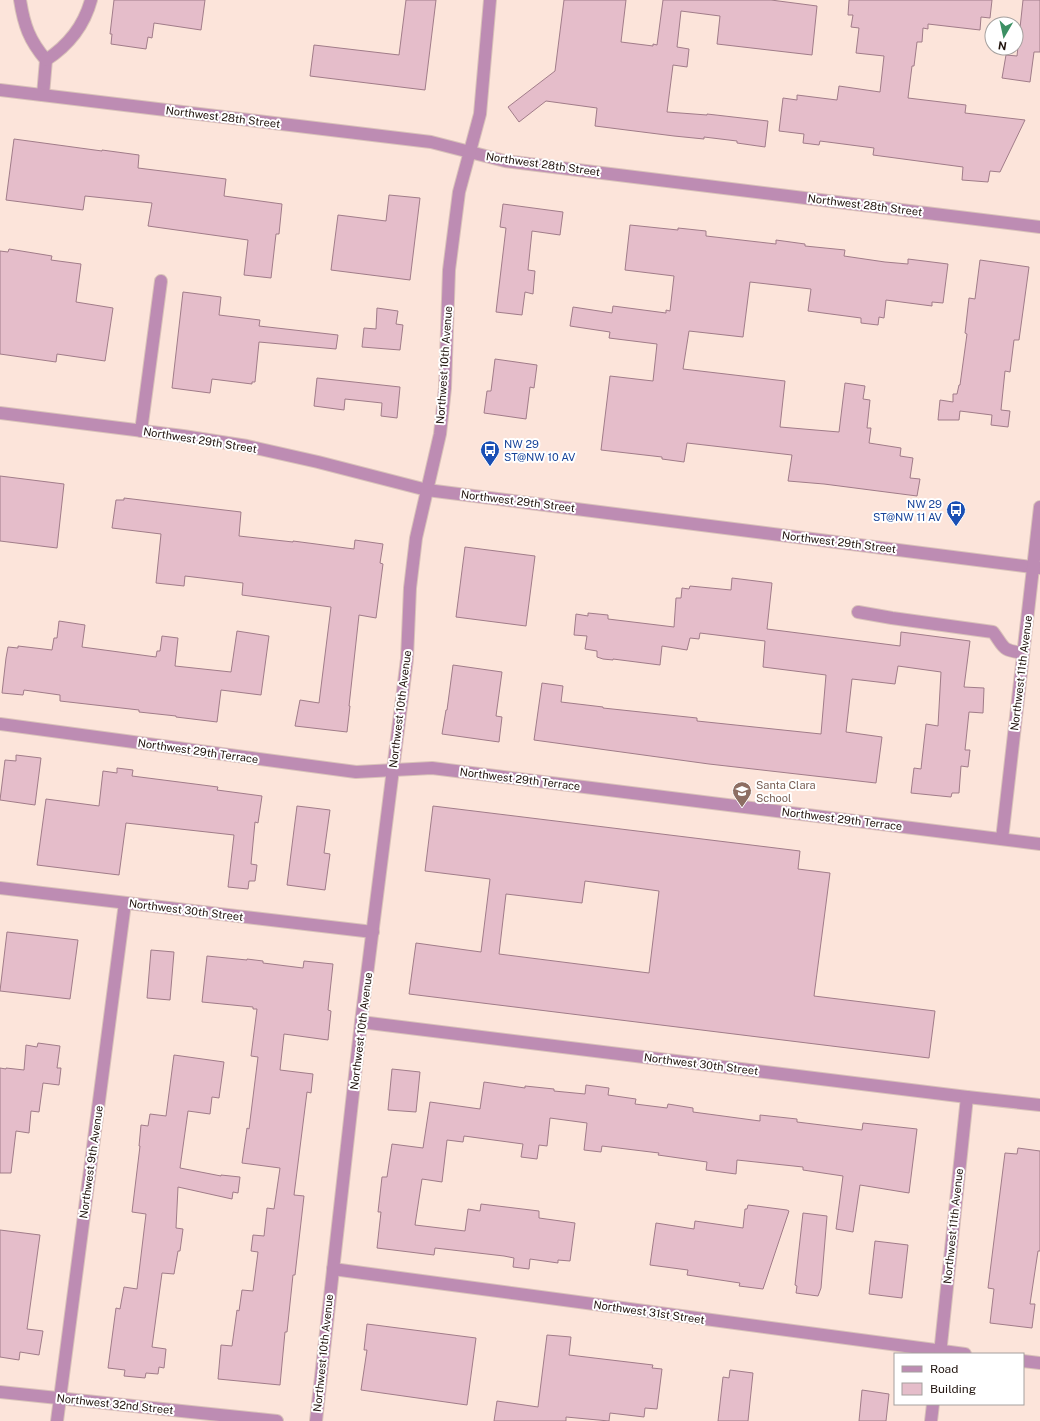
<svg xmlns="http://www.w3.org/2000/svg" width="1040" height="1421" viewBox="0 0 1040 1421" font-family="'Public Sans',sans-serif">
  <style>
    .building { fill: #e5bdca; stroke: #a17c89; fill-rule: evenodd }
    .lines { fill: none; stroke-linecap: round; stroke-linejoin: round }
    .minor-casing { stroke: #d9c2b9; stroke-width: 14 }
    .minor { stroke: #bd8cb3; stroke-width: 12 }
    .labels { text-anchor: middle; stroke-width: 4; stroke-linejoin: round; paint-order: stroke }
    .street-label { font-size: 11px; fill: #1f120c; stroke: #fff }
    .transit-label { font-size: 11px; fill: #164399; stroke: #fff; text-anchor: start }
    .education-label { font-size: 11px; fill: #785e54; stroke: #fff; text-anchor: start }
  </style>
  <rect width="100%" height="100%" fill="#fce4da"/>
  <g class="building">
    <path d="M 114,0 L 205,0 L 201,30 L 154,23 L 152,38 L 148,37 L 146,49 L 111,44 L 112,34 L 110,34 Z"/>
    <path d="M 406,0 L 436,0 L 425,90 L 310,76 L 314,45 L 399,55 Z"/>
    <path d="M 564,0 L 626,0 L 621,42 L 653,46 L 653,44 L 657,45 L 663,0 L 771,0 L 817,6 L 812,55 L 717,44 L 720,16 L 681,11 L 677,47 L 689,49 L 687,67 L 673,65 L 667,112 L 707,115 L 707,114 L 768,121 L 765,147 L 737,143 L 737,141 L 704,137 L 704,139 L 674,136 L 595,126 L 597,108 L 546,101 L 519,122 L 508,107 L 555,71 Z"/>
    <path d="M 849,0 L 992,0 L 990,18 L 981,17 L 980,30 L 928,24 L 928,29 L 923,28 L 922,42 L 917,42 L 914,66 L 912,66 L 908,98 L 966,105 L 965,113 L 1025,120 L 1000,172 L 990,171 L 988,182 L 962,180 L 963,167 L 873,155 L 874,148 L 820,141 L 819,145 L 803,143 L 804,134 L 779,131 L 783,98 L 797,100 L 797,95 L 837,100 L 839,86 L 880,92 L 884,56 L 856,53 L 859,28 L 851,27 L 853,15 L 848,15 Z"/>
    <path d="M 1023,0 L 1040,0 L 1040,52 L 1034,52 L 1030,82 L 1002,78 L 1006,55 L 1017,56 Z"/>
    <path d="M 14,139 L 102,151 L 102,150 L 139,155 L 138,168 L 226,179 L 224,196 L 282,204 L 279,234 L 276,234 L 271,278 L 244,275 L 248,240 L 148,226 L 152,203 L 85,196 L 83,210 L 6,200 Z"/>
    <path d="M 389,195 L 420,198 L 410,280 L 331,270 L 338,215 L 386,221 Z"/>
    <path d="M 503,204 L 563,212 L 560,235 L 532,231 L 528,270 L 535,271 L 534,282 L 533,294 L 525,292 L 522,315 L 496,312 L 506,228 L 500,227 Z"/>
    <path d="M 630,225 L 678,230 L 678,228 L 706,231 L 706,236 L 776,244 L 776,240 L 805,244 L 805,246 L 845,250 L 844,256 L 885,262 L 908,264 L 908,259 L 948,264 L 943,303 L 932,302 L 932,306 L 886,300 L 884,318 L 879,317 L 878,325 L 861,323 L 861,318 L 808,311 L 811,289 L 750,282 L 743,337 L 689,331 L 683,369 L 785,381 L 780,427 L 839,432 L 845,383 L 865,386 L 863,399 L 870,400 L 867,428 L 871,428 L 869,443 L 901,448 L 900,456 L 913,458 L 910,478 L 920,479 L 917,496 L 824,484 L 788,481 L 792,455 L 687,443 L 684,462 L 662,459 L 662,457 L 601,450 L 610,376 L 653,381 L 657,344 L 609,338 L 610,332 L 570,326 L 573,307 L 612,313 L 613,306 L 666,313 L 666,310 L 670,311 L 674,276 L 625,270 Z"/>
    <path d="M 9,249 L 52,256 L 51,260 L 81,264 L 76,302 L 113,308 L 105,361 L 57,354 L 56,362 L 0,354 L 0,251 L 8,252 Z"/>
    <path d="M 980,260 L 1029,267 L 1019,340 L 1014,340 L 1010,372 L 1005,371 L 1001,410 L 1010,411 L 1008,427 L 991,425 L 992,415 L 960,411 L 959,420 L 938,420 L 940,400 L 953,402 L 953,394 L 957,394 L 959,385 L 960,385 L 967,334 L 965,333 L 969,298 L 975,299 Z"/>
    <path d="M 183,292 L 221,297 L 219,315 L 260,320 L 259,326 L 338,335 L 336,349 L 259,342 L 255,382 L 252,382 L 252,384 L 212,379 L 210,393 L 172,388 Z"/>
    <path d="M 377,308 L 398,311 L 396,324 L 403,325 L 400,350 L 362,347 L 364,328 L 376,329 Z"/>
    <path d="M 495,359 L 537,365 L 534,388 L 530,387 L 526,419 L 484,413 L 487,391 L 491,391 Z"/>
    <path d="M 317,378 L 400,387 L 397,418 L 381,416 L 382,403 L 345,399 L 344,410 L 314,406 Z"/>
    <path d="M 0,476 L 64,484 L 57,548 L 0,541 Z"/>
    <path d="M 124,498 L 241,512 L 239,536 L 293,542 L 293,541 L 354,549 L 355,540 L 383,544 L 380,563 L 383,564 L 376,618 L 359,615 L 349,706 L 350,706 L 347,732 L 295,726 L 300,700 L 319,703 L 331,607 L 242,595 L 243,583 L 185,576 L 184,586 L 156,583 L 161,534 L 112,528 L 116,500 L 124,500 Z"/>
    <path d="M 465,547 L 535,556 L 526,626 L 456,617 Z"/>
    <path d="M 732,578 L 772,583 L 767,629 L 900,646 L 901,632 L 970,641 L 964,687 L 984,688 L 983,713 L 969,712 L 965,750 L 970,750 L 968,767 L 961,766 L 959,793 L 952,793 L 951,797 L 911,793 L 914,768 L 921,769 L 926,724 L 938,726 L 941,672 L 898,666 L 895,684 L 852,679 L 846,732 L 882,737 L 876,783 L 709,764 L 534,740 L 542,683 L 563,686 L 561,702 L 603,707 L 603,708 L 697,718 L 697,721 L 821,734 L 826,675 L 763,667 L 765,641 L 700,633 L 699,639 L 690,638 L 687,650 L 662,646 L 660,665 L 613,659 L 613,660 L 603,659 L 597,657 L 597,651 L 585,649 L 587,636 L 574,635 L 576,614 L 588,616 L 588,613 L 608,615 L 608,619 L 674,627 L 676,598 L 681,598 L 682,588 L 689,589 L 690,586 L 731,590 Z"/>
    <path d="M 59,621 L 85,625 L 82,647 L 156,657 L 157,651 L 160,651 L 162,636 L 178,638 L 175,666 L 231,672 L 237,631 L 269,636 L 261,695 L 221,690 L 217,722 L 176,717 L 176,716 L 139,712 L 139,710 L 60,701 L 60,695 L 24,690 L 23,695 L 2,693 L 6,658 L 8,647 L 18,648 L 18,646 L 52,650 L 54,638 L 57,638 Z"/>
    <path d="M 453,665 L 502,672 L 496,716 L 502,717 L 499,742 L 442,734 L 446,710 L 447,710 Z"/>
    <path d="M 16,755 L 41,758 L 35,805 L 0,800 L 5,760 L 16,761 Z"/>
    <path d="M 117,768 L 133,770 L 132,776 L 218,787 L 217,790 L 262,796 L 258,823 L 255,822 L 251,864 L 257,865 L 255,881 L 249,881 L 248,889 L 228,887 L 234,835 L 126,823 L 119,875 L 37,865 L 46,799 L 99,806 L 103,771 L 117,773 Z"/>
    <path d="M 297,806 L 330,810 L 324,853 L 330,854 L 325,890 L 287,885 Z"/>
    <path d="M 433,806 L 800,851 L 798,869 L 830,873 L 814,996 L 935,1011 L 929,1058 L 409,994 L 416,943 L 481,952 L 490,879 L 425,871 ZM 585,881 L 659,891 L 649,973 L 499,954 L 506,894 L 582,903 Z"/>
    <path d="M 7,932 L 78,940 L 70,999 L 0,991 Z"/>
    <path d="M 151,950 L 174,952 L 170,1000 L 147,998 Z"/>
    <path d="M 207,956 L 247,960 L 247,959 L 263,961 L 263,963 L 303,968 L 304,961 L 333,964 L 328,1010 L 331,1011 L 328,1040 L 284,1034 L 280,1070 L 313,1074 L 311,1093 L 307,1092 L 294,1195 L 304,1196 L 295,1275 L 293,1275 L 287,1332 L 285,1332 L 280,1385 L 218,1379 L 221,1345 L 232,1346 L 237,1310 L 239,1311 L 242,1290 L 253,1291 L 258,1252 L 251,1251 L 253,1235 L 264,1236 L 267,1208 L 274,1209 L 280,1168 L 242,1163 L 247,1128 L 249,1129 L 258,1057 L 251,1056 L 257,1009 L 253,1009 L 253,1007 L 202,1002 Z"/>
    <path d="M 38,1043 L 60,1046 L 57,1068 L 61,1068 L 59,1085 L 43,1083 L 39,1112 L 31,1111 L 29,1133 L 16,1131 L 11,1173 L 0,1173 L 0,1068 L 6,1069 L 6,1068 L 24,1070 L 26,1045 L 37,1047 Z"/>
    <path d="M 174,1055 L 224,1062 L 219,1098 L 212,1097 L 210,1114 L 188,1111 L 180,1168 L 221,1176 L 221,1175 L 240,1177 L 238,1193 L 233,1192 L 232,1199 L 178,1187 L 176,1228 L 183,1229 L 180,1251 L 178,1251 L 174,1274 L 162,1273 L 152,1347 L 166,1349 L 164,1368 L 159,1367 L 158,1374 L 146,1373 L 145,1378 L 124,1376 L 125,1370 L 108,1368 L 116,1308 L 120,1309 L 124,1287 L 137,1289 L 146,1214 L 132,1212 L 140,1146 L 139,1146 L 141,1125 L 148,1126 L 150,1114 L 166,1116 Z"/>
    <path d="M 392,1069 L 420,1072 L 416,1112 L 388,1110 Z"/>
    <path d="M 484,1082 L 525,1088 L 525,1086 L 554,1089 L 554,1091 L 585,1094 L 586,1085 L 609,1088 L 608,1095 L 636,1099 L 635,1104 L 667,1108 L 668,1104 L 693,1108 L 693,1112 L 760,1121 L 760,1115 L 797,1119 L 797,1122 L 862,1130 L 863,1123 L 917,1129 L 909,1193 L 860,1185 L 853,1232 L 836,1229 L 843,1176 L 803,1170 L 803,1167 L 737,1160 L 736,1174 L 706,1170 L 707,1162 L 658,1155 L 659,1153 L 602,1146 L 601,1152 L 584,1150 L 587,1123 L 550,1118 L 547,1146 L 539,1145 L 537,1159 L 521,1157 L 523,1144 L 464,1136 L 463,1142 L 447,1140 L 442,1182 L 422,1179 L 415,1225 L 465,1231 L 468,1209 L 480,1211 L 481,1204 L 539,1211 L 539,1218 L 575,1223 L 570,1261 L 558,1260 L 558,1263 L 530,1259 L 529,1269 L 513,1267 L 514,1258 L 504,1256 L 435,1248 L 434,1255 L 377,1248 L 381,1212 L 378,1212 L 382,1177 L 387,1177 L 392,1144 L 423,1148 L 430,1102 L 480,1109 Z"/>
    <path d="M 1018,1148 L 1040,1151 L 1040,1251 L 1038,1251 L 1030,1304 L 1035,1304 L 1032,1328 L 990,1323 L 994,1289 L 988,1288 L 1005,1153 L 1017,1154 Z"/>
    <path d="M 748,1205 L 787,1210 L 789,1211 L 763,1289 L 739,1286 L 740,1283 L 687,1275 L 688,1270 L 650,1265 L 656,1223 L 694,1229 L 695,1221 L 743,1228 L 745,1209 L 747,1209 Z"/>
    <path d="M 803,1213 L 827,1216 L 821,1288 L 818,1296 L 796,1293 L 797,1286 L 795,1285 Z"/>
    <path d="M 0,1230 L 40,1235 L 27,1329 L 43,1331 L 39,1355 L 20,1352 L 19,1360 L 0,1357 Z"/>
    <path d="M 875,1241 L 908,1245 L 902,1298 L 869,1294 Z"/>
    <path d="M 367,1324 L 476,1338 L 467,1405 L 361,1390 L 367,1350 L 364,1350 Z"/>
    <path d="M 547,1335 L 571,1337 L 569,1355 L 653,1365 L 652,1368 L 662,1369 L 657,1409 L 645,1408 L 644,1417 L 610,1413 L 609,1421 L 566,1417 L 566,1421 L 494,1421 L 497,1401 L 538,1407 Z"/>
    <path d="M 730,1370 L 753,1373 L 748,1421 L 718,1421 L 723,1377 L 729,1378 Z"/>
    <path d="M 862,1390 L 889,1394 L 886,1421 L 859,1421 Z"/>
  </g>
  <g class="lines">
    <g class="minor-casing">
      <g id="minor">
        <path d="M 20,0 C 24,25 29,40 46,60 L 43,95"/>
        <path d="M 46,60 C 69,45 84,26 91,0"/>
        <path d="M 0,90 L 431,142 L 505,161 L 1040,227"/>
        <path d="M 0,413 L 183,436 L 247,446 L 318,462 L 427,490 L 1040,568"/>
        <path d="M 141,431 L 161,281"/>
        <path d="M 858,612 L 892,618 L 993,632 C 1005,648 1001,650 1023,653"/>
        <path d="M 0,724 L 356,772 L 432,768 L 1040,844"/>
        <path d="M 1002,839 L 1040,507"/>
        <path d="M 0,888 L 373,932"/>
        <path d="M 361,1022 L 967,1097 L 1040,1105"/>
        <path d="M 333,1269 L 965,1354"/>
        <path d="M 940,1354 L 967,1097"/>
        <path d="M 1023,1361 L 1040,1363"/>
        <path d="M 0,1392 L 277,1421"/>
        <path d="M 57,1421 L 125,903"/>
        <path d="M 316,1421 L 361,1022 L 407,659 L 410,588 L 416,538 L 440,434 L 445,388 L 449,270 L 459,192 L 480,114 L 490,0"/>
        <path d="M 931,1421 L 933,1404"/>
      </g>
    </g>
    <use href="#minor" class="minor"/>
  </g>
  <defs>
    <g id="bus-pin" transform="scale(1)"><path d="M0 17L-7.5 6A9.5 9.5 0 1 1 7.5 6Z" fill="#1a4fb4" stroke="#fff"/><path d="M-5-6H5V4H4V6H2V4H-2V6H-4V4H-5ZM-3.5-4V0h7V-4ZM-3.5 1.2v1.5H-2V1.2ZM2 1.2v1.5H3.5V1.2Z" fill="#fff"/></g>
    <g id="school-pin" transform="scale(1)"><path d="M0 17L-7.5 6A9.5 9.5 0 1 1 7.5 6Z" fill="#8d6e63" stroke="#fff"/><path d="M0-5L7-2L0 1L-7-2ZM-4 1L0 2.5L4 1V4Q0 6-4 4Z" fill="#fff"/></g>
  </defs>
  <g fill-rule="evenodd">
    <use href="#bus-pin" x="490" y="450"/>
    <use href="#bus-pin" x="956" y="510"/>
    <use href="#school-pin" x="742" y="791"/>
  </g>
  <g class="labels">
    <g class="street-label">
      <text transform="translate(223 117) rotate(7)" y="4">Northwest 28th Street</text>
      <text transform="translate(543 164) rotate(8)" y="4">Northwest 28th Street</text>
      <text transform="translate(865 205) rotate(7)" y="4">Northwest 28th Street</text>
      <text transform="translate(444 365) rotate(-86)" y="4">Northwest 10th Avenue</text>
      <text transform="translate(200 440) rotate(9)" y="4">Northwest 29th Street</text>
      <text transform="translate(518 501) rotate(7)" y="4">Northwest 29th Street</text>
      <text transform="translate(839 542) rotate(7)" y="4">Northwest 29th Street</text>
      <text transform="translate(1021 673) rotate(-83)" y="4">Northwest 11th Avenue</text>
      <text transform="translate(400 709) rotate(-83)" y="4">Northwest 10th Avenue</text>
      <text transform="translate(198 751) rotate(8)" y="4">Northwest 29th Terrace</text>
      <text transform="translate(520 779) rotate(7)" y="4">Northwest 29th Terrace</text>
      <text transform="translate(842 819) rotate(7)" y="4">Northwest 29th Terrace</text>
      <text transform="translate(186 910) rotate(7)" y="4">Northwest 30th Street</text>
      <text transform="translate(361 1031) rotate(-83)" y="4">Northwest 10th Avenue</text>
      <text transform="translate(701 1064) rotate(7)" y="4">Northwest 30th Street</text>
      <text transform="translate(91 1162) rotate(-82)" y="4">Northwest 9th Avenue</text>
      <text transform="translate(953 1226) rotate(-84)" y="4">Northwest 11th Avenue</text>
      <text transform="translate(649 1312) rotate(8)" y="4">Northwest 31st Street</text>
      <text transform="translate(323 1353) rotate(-84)" y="4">Northwest 10th Avenue</text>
      <text transform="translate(115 1404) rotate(6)" y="4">Northwest 32nd Street</text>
    </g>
    <g class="transit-label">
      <text x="504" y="448">NW 29<tspan x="504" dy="13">ST@NW 10 AV</tspan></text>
      <text x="942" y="508" text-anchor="end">NW 29<tspan x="942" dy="13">ST@NW 11 AV</tspan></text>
    </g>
    <g class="education-label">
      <text x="756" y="789">Santa Clara<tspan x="756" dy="13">School</tspan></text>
    </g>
  </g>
  <rect x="894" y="1353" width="130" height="52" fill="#ffffff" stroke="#a5a09e"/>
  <rect x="902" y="1366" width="20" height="6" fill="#bd8cb3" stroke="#a5a09e"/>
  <text x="930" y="1373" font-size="12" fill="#1f120c">Road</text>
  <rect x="902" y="1383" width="20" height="12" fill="#e5bdca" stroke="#a5a09e"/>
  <text x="930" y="1393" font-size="12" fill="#1f120c">Building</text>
  <g transform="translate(1004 36) rotate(189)"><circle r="19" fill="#ffffff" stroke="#a5a09e"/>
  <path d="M0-3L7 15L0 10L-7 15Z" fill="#3c9063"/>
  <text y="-6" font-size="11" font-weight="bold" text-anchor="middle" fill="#1f120c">N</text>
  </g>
</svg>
